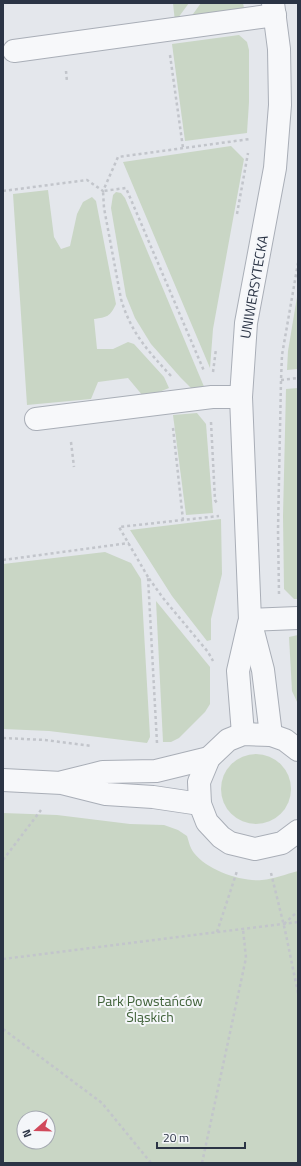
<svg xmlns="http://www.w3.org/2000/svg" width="301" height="1166" viewBox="0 0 301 1166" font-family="'Titillium Web',sans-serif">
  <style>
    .green { fill: #c9d6c5; fill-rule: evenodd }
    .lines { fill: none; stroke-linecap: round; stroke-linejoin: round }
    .minor-casing { stroke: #a9aeb7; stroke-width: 24 }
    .path { stroke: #c2c5cb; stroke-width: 2.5; stroke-dasharray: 3 3; stroke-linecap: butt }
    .minor { stroke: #f7f8fa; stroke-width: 22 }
    .labels { text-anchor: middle; stroke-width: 4; stroke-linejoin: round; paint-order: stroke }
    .street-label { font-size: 14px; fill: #2b3445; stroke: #f4f6f9 }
    .park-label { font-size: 14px; fill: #3f6138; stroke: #f4f6f9 }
  </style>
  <rect width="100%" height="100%" fill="#e4e7ec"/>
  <g class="green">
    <path d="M 173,3 L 189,3 L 175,22 Z"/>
    <path d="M 201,3 L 243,3 L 245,13 L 188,21 Z"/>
    <path d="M 239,35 L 247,42 L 249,50 L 249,102 L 247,133 L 185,141 L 172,44 Z"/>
    <path d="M 231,146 L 244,159 L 213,329 L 210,368 L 123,162 Z"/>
    <path d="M 48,190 L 54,237 L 61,249 L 70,246 L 77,214 L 83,202 L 92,197 L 96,201 L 116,304 C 110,317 107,317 94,319 L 97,349 L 113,349 L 128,342 L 134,344 L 164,377 L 169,388 L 154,394 L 143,396 L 128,378 L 98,382 L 91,399 L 27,405 L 13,194 Z"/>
    <path d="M 116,192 L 121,193 L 125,198 L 205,389 L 194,391 L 181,378 L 151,344 L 135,318 L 126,296 L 111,208 L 113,195 Z"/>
    <path d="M 298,291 L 298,369 L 287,370 L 288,351 Z"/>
    <path d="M 298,388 L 298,599 L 294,599 L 284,589 L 283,516 L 286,389 Z"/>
    <path d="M 197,413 L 206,424 L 213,513 L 186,515 L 173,415 Z"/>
    <path d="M 221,519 L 222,574 L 211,619 L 211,640 L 207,641 L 172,596 L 130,530 Z"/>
    <path d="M 105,552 L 131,563 L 141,579 L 150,737 L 147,743 L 49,731 L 3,729 L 3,564 Z"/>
    <path d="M 156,601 L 210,667 L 210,704 L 205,712 L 179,738 L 171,742 L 163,742 Z"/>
    <path d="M 298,635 L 298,704 L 292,691 L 289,637 Z"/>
    <circle cx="256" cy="789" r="35"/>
    <path d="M 3,813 L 57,815 L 130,824 L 164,825 L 178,830 L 187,836 C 189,842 190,848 194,853 C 207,870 241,882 262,880 C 274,879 286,874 298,871 L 298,1163 L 3,1163 ZM 24,1118 L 48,1118 L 48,1142 L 24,1142 Z"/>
  </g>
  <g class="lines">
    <g class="minor-casing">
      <g id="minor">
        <path d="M 14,51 L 275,15"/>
        <path d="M 36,419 L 212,397 L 241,397"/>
        <path d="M 250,620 L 298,618"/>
        <path d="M 243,734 L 238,671 L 249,623"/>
        <path d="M 271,735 L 263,670 L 250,620 L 241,397 L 246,323 L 275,168 L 280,105 L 279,49 L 273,3"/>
        <path d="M 298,750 L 285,740 L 271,735 L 243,734 L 228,740 L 209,758 L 199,782 L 200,804 L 207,822 L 221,837 L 230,843 L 255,849 L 282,843 L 298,831"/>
        <path d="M 3,780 L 62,783 L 106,794 L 153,797 L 200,804"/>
        <path d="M 63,782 L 103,772 L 156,771 L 209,758"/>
      </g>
    </g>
    <g class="path">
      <path d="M 170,55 L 183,148"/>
      <path d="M 66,71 L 67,82"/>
      <path d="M 3,191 L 87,180 L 103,191 L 118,157 L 250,139"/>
      <path d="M 237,214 L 248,153"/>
      <path d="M 213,372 L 216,349"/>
      <path d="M 171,376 C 148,351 131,333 121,299 L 104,208 L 103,191 L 126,188 L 204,371"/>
      <path d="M 281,380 L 298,378"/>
      <path d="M 211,422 L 215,500 L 218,505"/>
      <path d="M 173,428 L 183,520"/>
      <path d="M 71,442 L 74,467"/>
      <path d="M 3,560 L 129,543"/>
      <path d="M 148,577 L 119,527 L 219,516"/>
      <path d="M 279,594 L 278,530 L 281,380 L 282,355 L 298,263"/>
      <path d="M 3,738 L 45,740 L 92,746"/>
      <path d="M 157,743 L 148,577 L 163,598 L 208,652 L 213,661"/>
      <path d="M 3,860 L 41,810"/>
      <path d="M 271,873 L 285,930 L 298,993"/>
      <path d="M 284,924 L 298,911"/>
      <path d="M 217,932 L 237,871"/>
      <path d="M 3,959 L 298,922"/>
      <path d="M 3,1029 L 102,1103 L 151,1163"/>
      <path d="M 202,1163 L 246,958 L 243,929"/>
    </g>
    <use href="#minor" class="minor"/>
  </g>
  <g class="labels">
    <g class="street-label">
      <text transform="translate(254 287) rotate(-80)" y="5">UNIWERSYTECKA</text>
    </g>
    <g class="park-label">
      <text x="150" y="1006">Park Powstańców<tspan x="150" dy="16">Śląskich</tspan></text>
    </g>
  </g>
  <rect width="301" height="1166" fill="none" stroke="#2b3445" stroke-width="8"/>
  <g transform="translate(36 1130) rotate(250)"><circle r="19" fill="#f4f6f9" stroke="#a4a8b1"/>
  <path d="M0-3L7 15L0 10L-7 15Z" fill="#d1495b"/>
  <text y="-6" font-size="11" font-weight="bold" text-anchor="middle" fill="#2b3445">N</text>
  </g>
  <path d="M157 1142v6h88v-6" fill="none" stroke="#2b3445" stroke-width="2"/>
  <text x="163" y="1142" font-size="12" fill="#2b3445" stroke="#f4f6f9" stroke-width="3" paint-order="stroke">20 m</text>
</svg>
